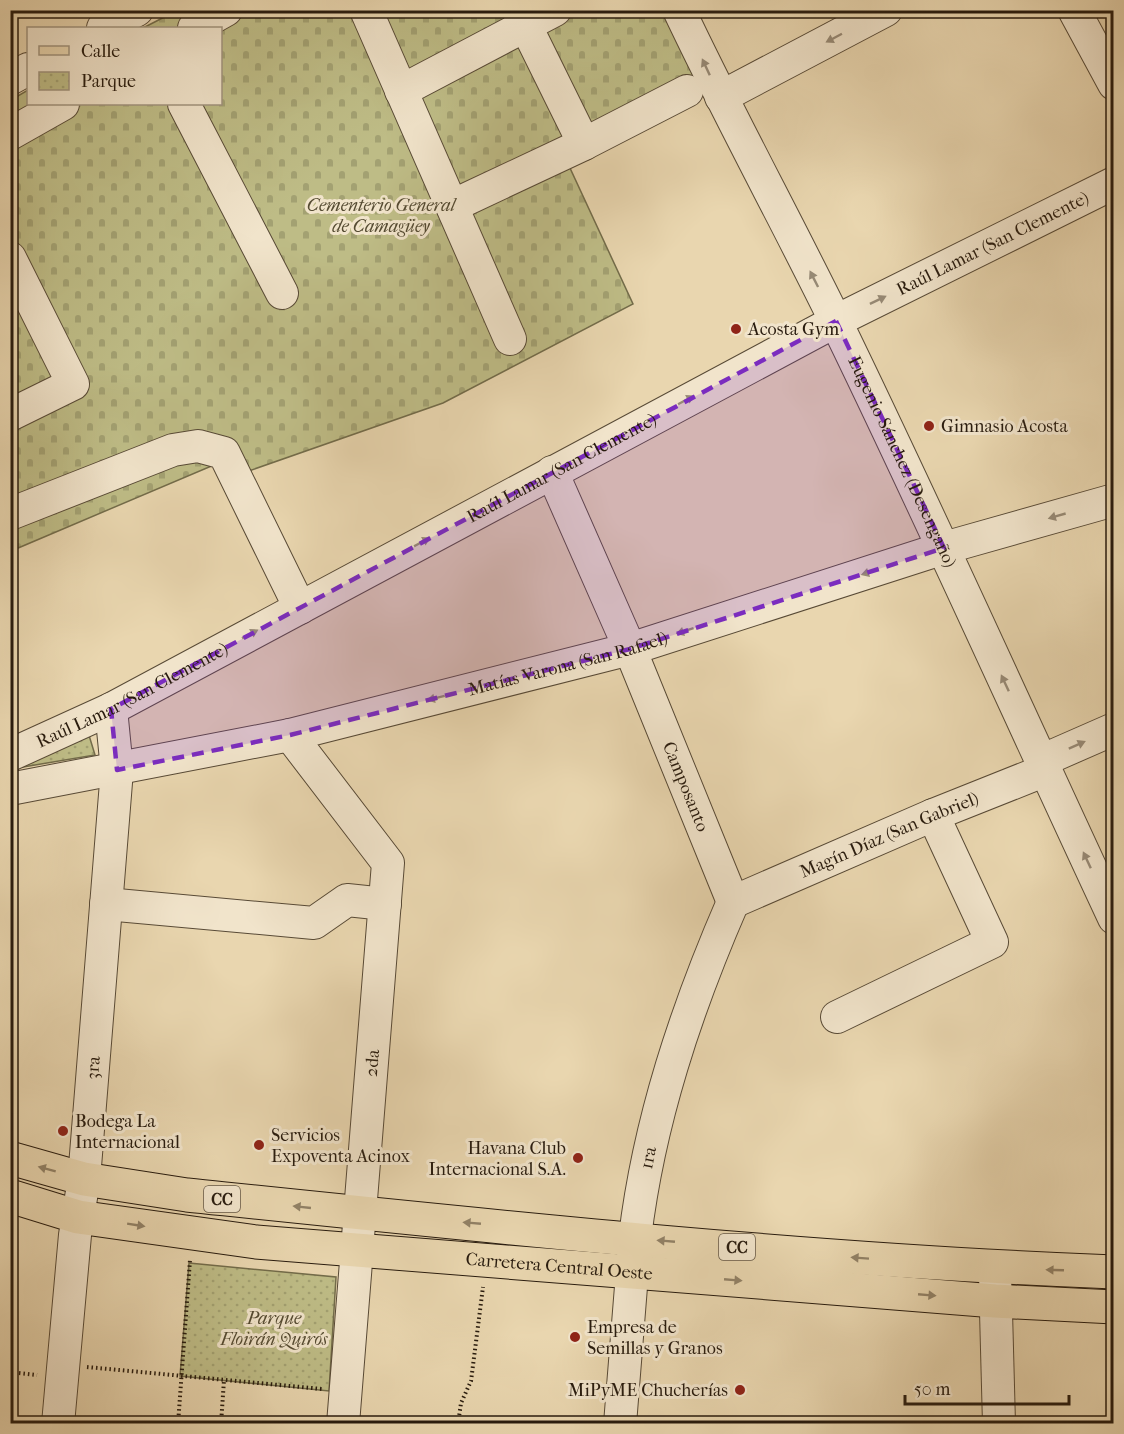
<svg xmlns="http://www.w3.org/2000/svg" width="1124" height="1434" viewBox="0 0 1124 1434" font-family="'IM FELL French Canon',serif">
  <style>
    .cemetery { fill: url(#cemetery-stones); stroke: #736c4a; stroke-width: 1.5 }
    .park { fill: url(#park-dots); stroke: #736c4a; stroke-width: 1.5 }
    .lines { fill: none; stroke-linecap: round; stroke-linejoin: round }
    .minor-casing { stroke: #584a36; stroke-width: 34 }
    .major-casing { stroke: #281b0e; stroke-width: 35 }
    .path { stroke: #281b0e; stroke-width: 4; stroke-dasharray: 1.5 3; stroke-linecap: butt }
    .minor { stroke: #f1e4cb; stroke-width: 32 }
    .major { stroke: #e9d6af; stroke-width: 33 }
    .oneway { fill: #978a76 }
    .oneway2 { fill: #928267 }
    .marked { fill: #7b2cbf; fill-opacity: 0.2; stroke: #7b2cbf; stroke-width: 4.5; stroke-dasharray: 12 8; stroke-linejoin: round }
    .poi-dot { fill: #8f2418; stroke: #f1e4cb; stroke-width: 2 }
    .labels { text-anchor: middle; stroke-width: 6; stroke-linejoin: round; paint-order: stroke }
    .shield { fill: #f1e4cb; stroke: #645747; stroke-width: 1.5 }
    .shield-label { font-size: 16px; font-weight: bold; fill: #281b0e }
    .park-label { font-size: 18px; font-style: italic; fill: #554b32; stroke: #f1e4cb }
    .street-label { font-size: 18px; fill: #281b0e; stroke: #f1e4cb }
    .poi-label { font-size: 18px; fill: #281b0e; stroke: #f1e4cb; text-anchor: start }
  </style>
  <defs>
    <pattern id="cemetery-stones" width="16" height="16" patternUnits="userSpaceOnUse" patternTransform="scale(1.5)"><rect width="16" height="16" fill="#bebc86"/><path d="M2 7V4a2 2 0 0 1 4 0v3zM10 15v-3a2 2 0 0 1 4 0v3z" fill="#a3a172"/></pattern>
    <pattern id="park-dots" width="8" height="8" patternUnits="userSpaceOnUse" patternTransform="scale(1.5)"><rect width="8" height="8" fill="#bebc86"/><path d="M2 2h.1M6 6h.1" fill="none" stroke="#a3a172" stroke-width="1.8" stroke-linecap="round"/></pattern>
  </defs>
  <rect width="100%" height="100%" fill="#e9d6af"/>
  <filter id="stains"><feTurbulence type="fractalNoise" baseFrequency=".00333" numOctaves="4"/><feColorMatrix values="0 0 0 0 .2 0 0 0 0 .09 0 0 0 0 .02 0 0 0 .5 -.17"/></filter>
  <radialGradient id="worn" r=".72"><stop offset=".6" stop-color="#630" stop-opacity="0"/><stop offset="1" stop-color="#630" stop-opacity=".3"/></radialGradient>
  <path class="cemetery" d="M 176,11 L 665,11 L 704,94 L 570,168 L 633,304 L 443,403 L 243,473 L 235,456 L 11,551 L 11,100 L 28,90 L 28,104 L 220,104 L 220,28 L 143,28 Z"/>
  <g class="park">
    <path d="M 88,732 L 95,755 L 11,769 Z"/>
    <path d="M 189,1263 L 336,1277 L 329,1391 L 180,1376 Z"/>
  </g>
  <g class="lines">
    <g class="minor-casing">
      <g id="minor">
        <path d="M 366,10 L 510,339"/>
        <path d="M 518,10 L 584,144"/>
        <path id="s1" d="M 679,10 C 729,116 785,218 836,322 C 932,519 1021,719 1114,918"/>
        <path d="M 1074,10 L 1114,84"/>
        <path d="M 103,28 L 137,10"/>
        <path d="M 194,28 L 226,10"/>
        <path d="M 10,79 L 28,69"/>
        <path d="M 401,91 L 555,10"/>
        <path d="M 721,97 L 886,10"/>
        <path d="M 184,104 L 282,293"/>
        <path d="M 10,134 L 63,104"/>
        <path d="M 452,206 L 584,144 L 687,91"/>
        <path d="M 10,258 L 73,384 L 10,415"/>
        <path id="s2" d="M 552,472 L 630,649 L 733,902"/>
        <path d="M 10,514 L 173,450 L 198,446 L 224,453 L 300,608"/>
        <path d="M 290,735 L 388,863 L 343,1424"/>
        <path id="s3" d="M 10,755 L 111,709 L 836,321 L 1114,183"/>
        <path d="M 1041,761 L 1114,729"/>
        <path id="s4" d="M 10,789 L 290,735 L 630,649 L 944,548 L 1114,500"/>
        <path id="s5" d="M 733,902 L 933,815 L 1046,770"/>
        <path d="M 106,904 L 314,923 L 347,900 L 385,904"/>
        <path d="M 837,1017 L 992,942 L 933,815"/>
        <path d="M 995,1274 L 999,1424"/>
        <path id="s6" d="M 58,1424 L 75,1235 L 84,1179 L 117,770 L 111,709"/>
        <path id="s7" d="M 620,1424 C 624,1374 628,1324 632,1274 C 633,1262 633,1249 635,1237 C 649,1121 686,1010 733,902"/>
      </g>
    </g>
    <g class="major-casing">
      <g id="major">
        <path d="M 10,1158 L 84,1179 L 187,1195 C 495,1227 804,1260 1114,1272"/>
        <path id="s8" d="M 10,1196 L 78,1217 L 256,1242 L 995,1301 L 1114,1307"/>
      </g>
    </g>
    <g class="path">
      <path d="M 87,1367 L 322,1389"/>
      <path d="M 10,1372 L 37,1375"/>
      <path d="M 178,1424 L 190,1260"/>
      <path d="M 221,1424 L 224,1380"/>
      <path d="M 458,1424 L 461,1403 L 471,1381 L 483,1287"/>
    </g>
    <use href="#minor" class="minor"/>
    <use href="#major" class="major"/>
  </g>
  <defs><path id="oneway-solid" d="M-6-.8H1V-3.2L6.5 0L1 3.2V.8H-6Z" transform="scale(1.5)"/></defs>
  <g class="oneway">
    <use href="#oneway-solid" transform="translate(834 38) rotate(152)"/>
    <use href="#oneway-solid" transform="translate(706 67) rotate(-115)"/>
    <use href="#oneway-solid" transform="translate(814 279) rotate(-117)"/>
    <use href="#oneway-solid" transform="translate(878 300) rotate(-26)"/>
    <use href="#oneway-solid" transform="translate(686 400) rotate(-28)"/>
    <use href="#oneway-solid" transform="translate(1057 516) rotate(164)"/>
    <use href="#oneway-solid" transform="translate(422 542) rotate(-28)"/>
    <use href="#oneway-solid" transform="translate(870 572) rotate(162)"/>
    <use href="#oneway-solid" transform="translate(685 631) rotate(162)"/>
    <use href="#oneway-solid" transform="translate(250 634) rotate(-28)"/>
    <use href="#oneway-solid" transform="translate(1005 683) rotate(-115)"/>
    <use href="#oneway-solid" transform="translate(436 698) rotate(166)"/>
    <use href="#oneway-solid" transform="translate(1077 745) rotate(-24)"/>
    <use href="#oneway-solid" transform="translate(1087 860) rotate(-115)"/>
  </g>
  <g class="oneway2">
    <use href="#oneway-solid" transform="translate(47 1169) rotate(-165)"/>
    <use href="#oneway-solid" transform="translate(302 1207) rotate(-174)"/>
    <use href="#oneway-solid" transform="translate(472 1223) rotate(-175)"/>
    <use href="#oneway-solid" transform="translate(136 1225) rotate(9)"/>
    <use href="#oneway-solid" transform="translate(666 1241) rotate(-175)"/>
    <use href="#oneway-solid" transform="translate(860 1258) rotate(-176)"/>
    <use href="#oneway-solid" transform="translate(1055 1270) rotate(-178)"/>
    <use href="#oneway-solid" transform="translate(733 1280) rotate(5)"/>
    <use href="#oneway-solid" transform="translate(927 1295) rotate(5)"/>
  </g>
  <path class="marked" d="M 836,321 L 944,548 L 630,649 L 290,735 L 117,770 L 111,709 Z"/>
  <g class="poi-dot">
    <circle cx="736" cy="329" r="6"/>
    <circle cx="929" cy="426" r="6"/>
    <circle cx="63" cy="1131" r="6"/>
    <circle cx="259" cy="1145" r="6"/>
    <circle cx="578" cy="1158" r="6"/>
    <circle cx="575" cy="1337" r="6"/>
    <circle cx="740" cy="1390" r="6"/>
  </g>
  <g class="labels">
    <g class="shield">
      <rect x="204" y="1186" width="36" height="26" rx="4.5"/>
      <rect x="719" y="1234" width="36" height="26" rx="4.5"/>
    </g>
    <g class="shield-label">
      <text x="222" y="1205">CC</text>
      <text x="737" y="1253">CC</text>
    </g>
    <g class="park-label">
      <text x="381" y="211">Cementerio General<tspan x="381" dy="21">de Camagüey</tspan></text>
      <text x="274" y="1324">Parque<tspan x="274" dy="21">Floirán Quirós</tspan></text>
    </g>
    <g class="street-label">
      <text dy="6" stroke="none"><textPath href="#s3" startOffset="1108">Raúl Lamar (San Clemente)</textPath></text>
      <text dy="6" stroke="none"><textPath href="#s1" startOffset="504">Eugenio Sánchez (Desengaño)</textPath></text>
      <text dy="6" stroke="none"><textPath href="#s3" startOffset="622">Raúl Lamar (San Clemente)</textPath></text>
      <text dy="6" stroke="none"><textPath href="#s4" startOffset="572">Matías Varona (San Rafael)</textPath></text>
      <text dy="6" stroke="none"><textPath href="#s3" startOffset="136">Raúl Lamar (San Clemente)</textPath></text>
      <text dy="6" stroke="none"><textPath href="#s2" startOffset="342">Camposanto</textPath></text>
      <text dy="6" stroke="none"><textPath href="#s5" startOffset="170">Magín Díaz (San Gabriel)</textPath></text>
      <text transform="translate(372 1063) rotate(-85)" y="6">2da</text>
      <text dy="6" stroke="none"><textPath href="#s6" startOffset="358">3ra</textPath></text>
      <text dy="6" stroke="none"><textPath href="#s7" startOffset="268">1ra</textPath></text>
      <text dy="6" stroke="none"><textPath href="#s8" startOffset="555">Carretera Central Oeste</textPath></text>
    </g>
    <g class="poi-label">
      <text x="748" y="335">Acosta Gym</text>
      <text x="941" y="432">Gimnasio Acosta</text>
      <text x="75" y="1127">Bodega La<tspan x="75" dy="21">Internacional</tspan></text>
      <text x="271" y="1141">Servicios<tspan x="271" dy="21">Expoventa Acinox</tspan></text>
      <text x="566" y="1154" text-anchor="end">Havana Club<tspan x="566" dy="21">Internacional S.A.</tspan></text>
      <text x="587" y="1333">Empresa de<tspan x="587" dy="21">Semillas y Granos</tspan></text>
      <text x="728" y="1396" text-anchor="end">MiPyME Chucherías</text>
    </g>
  </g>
  <rect width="1124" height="1434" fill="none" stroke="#e9d6af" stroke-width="36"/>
  <rect x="12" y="12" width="1100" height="1410" fill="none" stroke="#281b0e" stroke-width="3"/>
  <rect x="18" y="18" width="1088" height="1398" fill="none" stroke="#281b0e" stroke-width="1.5"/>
  <rect x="27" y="27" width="195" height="78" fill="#f1e4cb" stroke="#a1947f" stroke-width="1.5"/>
  <rect x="39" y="46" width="30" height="9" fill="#e9d6af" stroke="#a1947f" stroke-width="1.5"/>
  <text x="81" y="57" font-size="18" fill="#281b0e">Calle</text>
  <rect x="39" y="72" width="30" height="18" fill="url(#park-dots)" stroke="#a1947f" stroke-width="1.5"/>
  <text x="81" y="87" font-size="18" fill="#281b0e">Parque</text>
  <path d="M905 1395v9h164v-9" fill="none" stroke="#281b0e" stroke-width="3"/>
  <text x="914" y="1395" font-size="18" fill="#281b0e" stroke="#f1e4cb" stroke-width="4.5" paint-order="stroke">50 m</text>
  <rect width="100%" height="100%" filter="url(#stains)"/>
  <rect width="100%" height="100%" fill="url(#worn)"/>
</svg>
